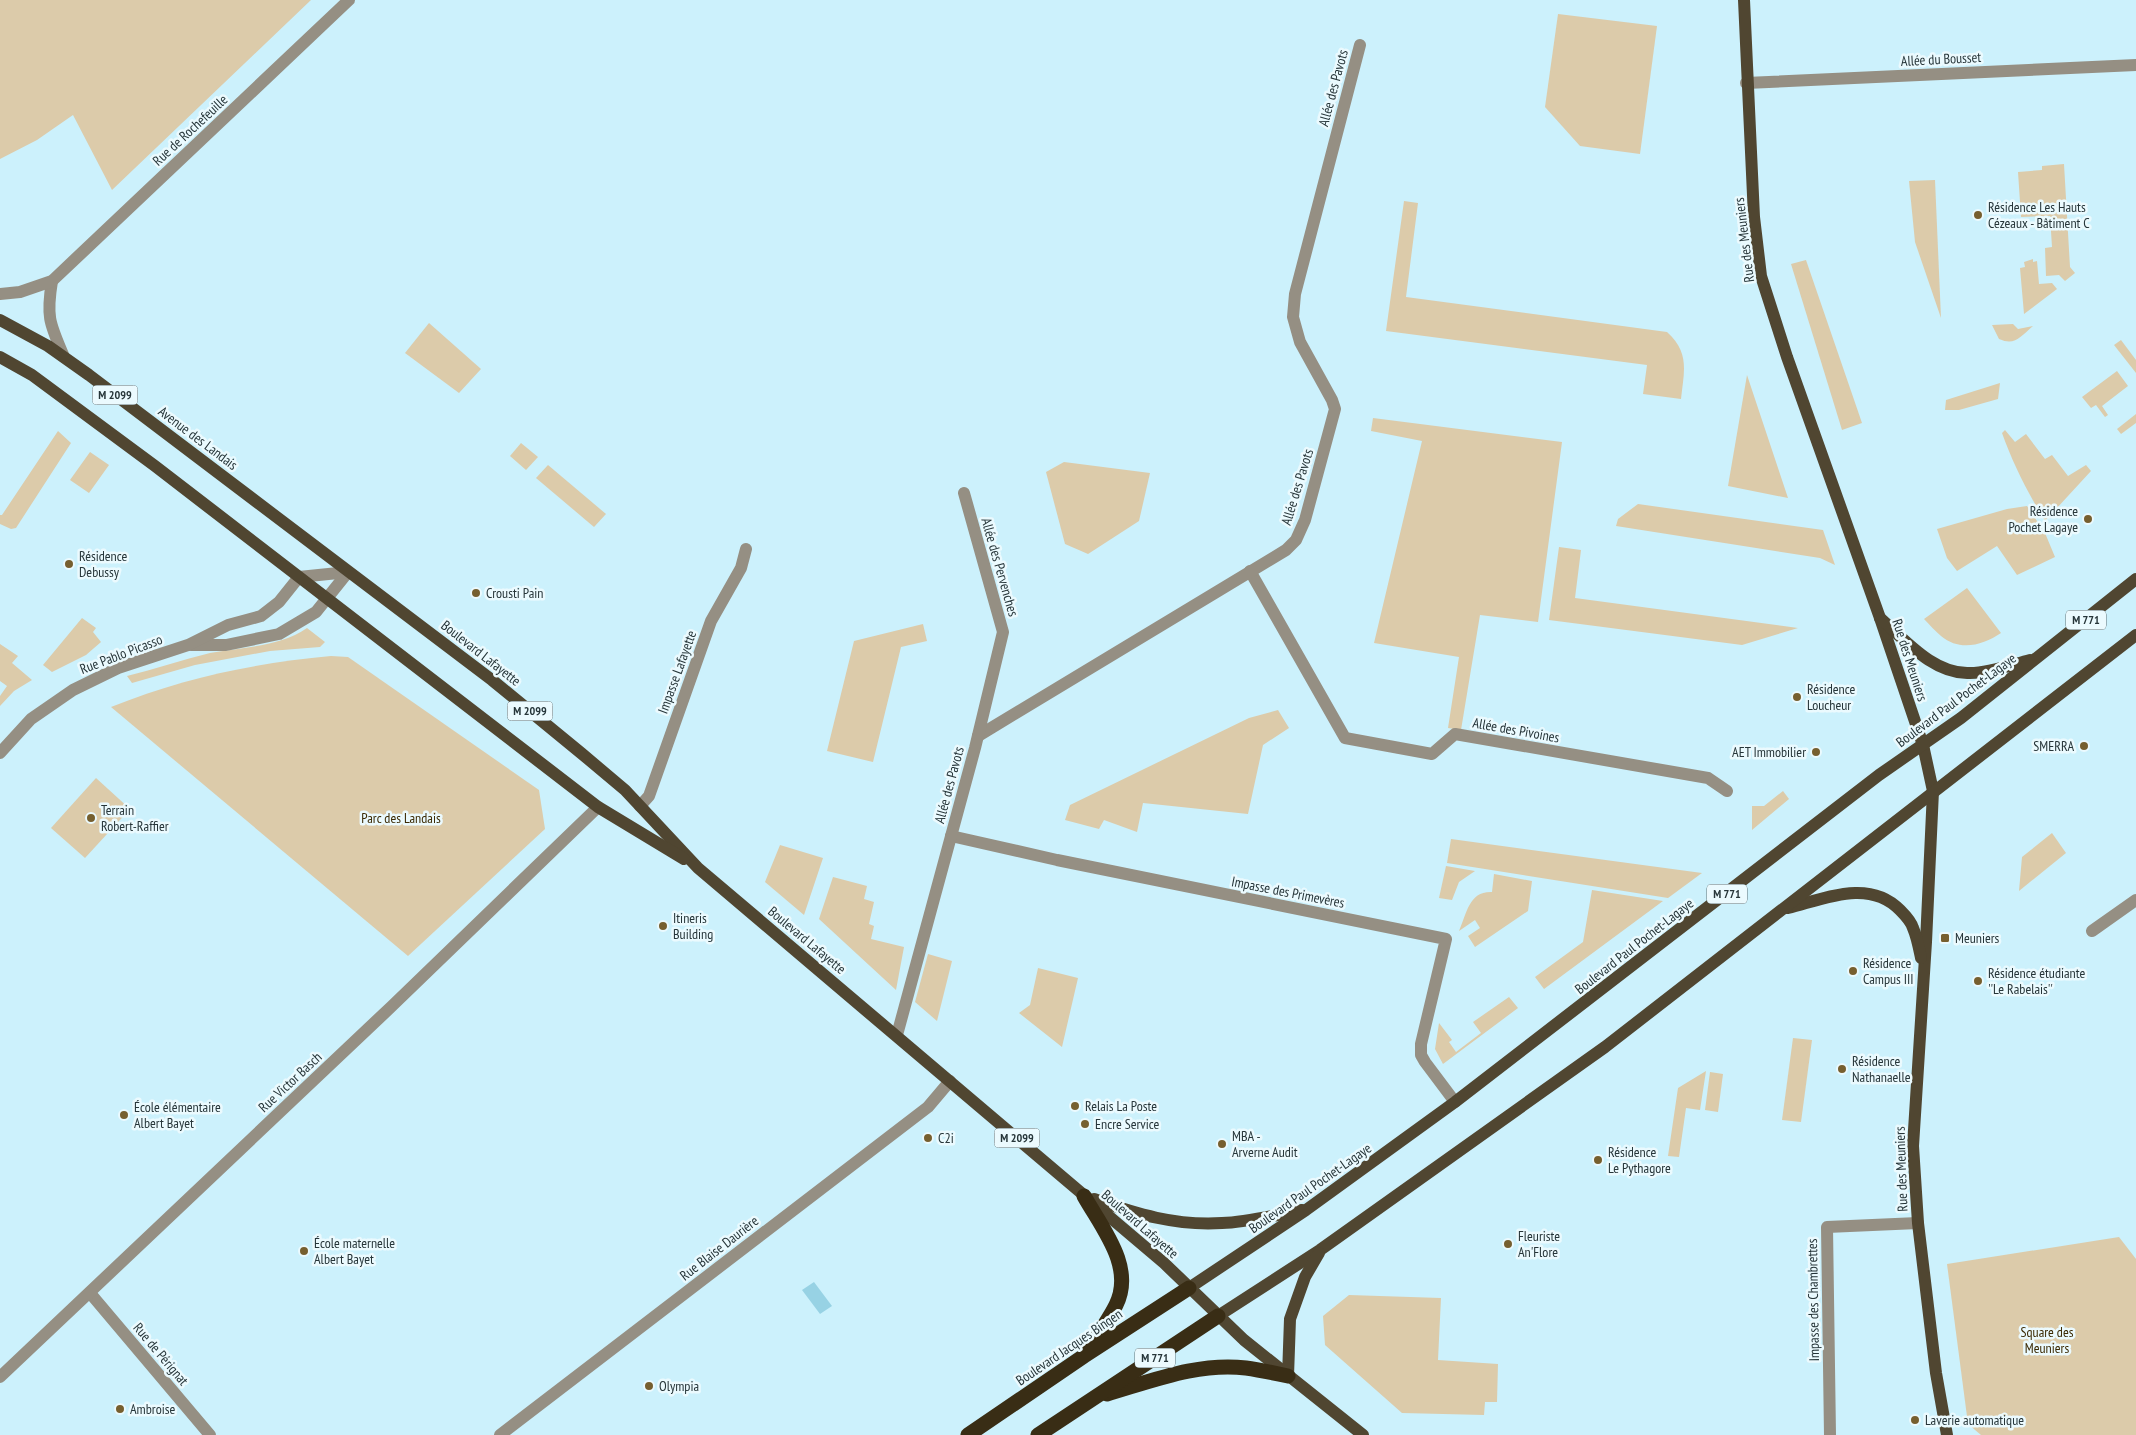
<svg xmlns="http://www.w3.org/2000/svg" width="2136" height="1435" viewBox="0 0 2136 1435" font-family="'PT Sans Narrow',sans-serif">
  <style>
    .green { fill: #dccbaa }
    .water { fill: #97d2e4 }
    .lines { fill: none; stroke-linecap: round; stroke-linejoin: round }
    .minor { stroke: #958f83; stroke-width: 12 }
    .major { stroke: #504631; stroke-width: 12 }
    .highway { stroke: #392d15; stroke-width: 15 }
    .poi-dot { fill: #765f2f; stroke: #ebfafe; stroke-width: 2 }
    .labels { text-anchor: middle; stroke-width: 5; stroke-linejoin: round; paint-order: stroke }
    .shield { fill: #ebfafe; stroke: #617074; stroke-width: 1 }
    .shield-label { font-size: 12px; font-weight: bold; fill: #263539 }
    .street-label { font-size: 14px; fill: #263539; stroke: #ebfafe }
    .poi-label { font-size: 14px; fill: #263539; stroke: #ebfafe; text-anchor: start }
    .park-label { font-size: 14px; fill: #3b2a04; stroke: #ebfafe }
  </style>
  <rect width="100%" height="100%" fill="#ccf1fc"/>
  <g class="green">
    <path d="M 0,0 L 311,0 L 112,190 L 73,115 L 37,140 L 0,159 Z"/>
    <path d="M 1558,14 L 1657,26 L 1640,154 L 1580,146 L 1545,107 Z"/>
    <path d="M 2064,164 L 2070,267 L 2075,273 L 2065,281 L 2059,275 L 2046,276 L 2045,248 L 2052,247 L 2050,216 L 2021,217 L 2018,172 L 2042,170 L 2042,166 Z"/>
    <path d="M 1935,180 L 1941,318 L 1915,242 L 1909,181 Z"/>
    <path d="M 1404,201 L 1418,203 L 1406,297 L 1667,332 C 1690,353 1684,371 1681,399 L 1643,394 L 1647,365 L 1386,331 Z"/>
    <path d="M 2033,259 L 2033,262 L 2037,261 L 2039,284 L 2052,283 L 2057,289 L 2024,314 L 2020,268 L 2025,267 L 2024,262 Z"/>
    <path d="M 1806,260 L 1862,423 L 1842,430 L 1791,264 Z"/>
    <path d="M 429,323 L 481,369 L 459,393 L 405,353 Z"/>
    <path d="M 2013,324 L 2018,329 L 2033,326 C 2020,337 2015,346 1999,339 L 1992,325 Z"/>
    <path d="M 2121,340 L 2136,360 L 2136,373 L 2114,345 Z"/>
    <path d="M 2117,371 L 2128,386 L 2102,406 L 2108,415 L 2105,417 L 2096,405 L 2091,408 L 2082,397 Z"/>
    <path d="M 1747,375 L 1788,498 L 1728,486 Z"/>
    <path d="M 2000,383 L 1998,399 L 1959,410 L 1945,410 L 1946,400 Z"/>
    <path d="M 2136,414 L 2136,423 L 2121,434 L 2117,429 Z"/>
    <path d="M 1373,418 L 1562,442 L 1538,622 L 1480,615 L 1461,730 L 1448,728 L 1459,657 L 1374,643 L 1422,441 L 1371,431 Z"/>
    <path d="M 2005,430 L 2015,442 L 2026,434 L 2045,459 L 2052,455 L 2068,476 L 2086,465 L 2091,471 L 2045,521 C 2028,493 2013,464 2002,433 Z"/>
    <path d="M 58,431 L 71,443 L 16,528 L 11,529 L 0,524 L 0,515 L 2,515 Z"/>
    <path d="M 521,443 L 538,457 L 526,470 L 510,456 Z"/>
    <path d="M 90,452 L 109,465 L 89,493 L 70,480 Z"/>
    <path d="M 1064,462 L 1150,473 L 1139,521 L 1088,554 L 1065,544 L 1046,472 Z"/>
    <path d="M 548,465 L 606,514 L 594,527 L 536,478 Z"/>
    <path d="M 1638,504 L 1823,530 L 1835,565 L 1820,558 L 1616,526 L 1618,519 Z"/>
    <path d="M 2027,506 L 2045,533 L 2055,557 L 2017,575 L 1997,546 L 1957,571 L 1947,558 L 1937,529 L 2007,509 Z"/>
    <path d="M 1559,547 L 1581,550 L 1575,598 L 1798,628 L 1742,645 L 1549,620 Z"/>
    <path d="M 1967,588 L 2001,633 C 1983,645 1960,652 1941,636 C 1935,631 1930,625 1924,619 Z"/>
    <path d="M 82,618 L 96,628 L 93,632 L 101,642 L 86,655 L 52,672 L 43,665 Z"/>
    <path d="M 923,624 L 927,641 L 901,647 L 873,762 L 827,751 L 854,641 Z"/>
    <path d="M 307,628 L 325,642 L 320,647 L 270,651 L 195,665 L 132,683 L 127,676 C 155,669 182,660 210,653 C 242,647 280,647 307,628 Z"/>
    <path d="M 0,644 L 18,656 L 12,663 L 32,680 L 14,691 L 0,706 L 0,696 L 7,686 L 0,681 Z"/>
    <path d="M 331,656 L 348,657 L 539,790 L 545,829 L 408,956 L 111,707 C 182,678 255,663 331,656 Z"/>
    <path d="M 1278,710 L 1289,728 L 1263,745 L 1248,814 L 1143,803 L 1137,832 L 1104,820 L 1099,829 L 1065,820 L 1070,805 L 1249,718 Z"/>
    <path d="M 96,778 L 130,809 L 85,858 L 51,828 Z"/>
    <path d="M 1783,791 L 1789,799 L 1752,830 L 1752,806 L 1764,806 Z"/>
    <path d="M 2052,833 L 2066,853 L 2019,891 L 2022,857 Z"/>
    <path d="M 1451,839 L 1702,873 L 1668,898 L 1447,863 Z"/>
    <path d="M 780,845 L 823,858 L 804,915 L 765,882 Z"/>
    <path d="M 1446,866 L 1475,871 L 1459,882 L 1452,900 L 1439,898 Z"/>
    <path d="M 1494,874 L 1532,881 L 1528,911 L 1475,947 L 1468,936 L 1480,928 L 1475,920 L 1459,931 C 1467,913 1469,891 1492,892 Z"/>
    <path d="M 833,877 L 867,886 L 864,899 L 874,902 L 869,924 L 874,926 L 871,939 L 904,947 L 896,990 L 819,919 Z"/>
    <path d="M 1592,890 L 1663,901 L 1544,989 L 1535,977 L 1583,942 Z"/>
    <path d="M 928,954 L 952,961 L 937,1021 L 915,1002 Z"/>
    <path d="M 1038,968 L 1078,978 L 1062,1047 L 1019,1013 L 1030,1005 Z"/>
    <path d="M 1509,997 L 1518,1008 L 1443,1064 L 1435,1049 L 1439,1023 L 1452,1040 L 1449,1042 L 1456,1052 L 1481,1033 L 1473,1022 Z"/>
    <path d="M 1793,1038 L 1812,1040 L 1801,1122 L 1782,1120 Z"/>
    <path d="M 1706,1071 L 1700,1110 L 1686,1108 L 1679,1157 L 1668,1156 L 1678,1088 Z"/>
    <path d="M 1710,1072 L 1723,1074 L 1718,1112 L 1705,1110 Z"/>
    <path d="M 2119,1237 L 2136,1259 L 2136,1435 L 1981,1435 L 1968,1424 L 1947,1264 Z"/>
    <path d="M 1349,1295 L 1441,1298 L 1438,1360 L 1498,1364 L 1497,1402 L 1485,1402 L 1484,1415 L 1402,1413 L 1325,1345 L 1323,1316 Z"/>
  </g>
  <path class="water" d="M 814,1282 L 832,1306 L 820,1314 L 802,1290 Z"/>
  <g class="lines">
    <g class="minor">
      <path d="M 1746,83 L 2136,65"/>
      <path d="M 52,281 C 46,318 50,324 64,357"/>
      <path d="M 0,294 L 20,292 L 52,281 L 349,0"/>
      <path d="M 1250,571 L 1345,738 L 1432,754 L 1455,734 L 1708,778 L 1727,791"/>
      <path d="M 191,645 L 226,645 L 279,634 L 316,612 L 348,572"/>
      <path d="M 978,736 L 1286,550 L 1296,540 L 1305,520 L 1335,409 L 1332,400 L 1300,342 L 1293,317 L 1295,294 L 1360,45"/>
      <path d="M 0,753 L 31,719 L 73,690 L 118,668 L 188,645 L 228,625 L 261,616 L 279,602 L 299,577 L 348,572"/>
      <path d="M 640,806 L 649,796 L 711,621 L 741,568 L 746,549"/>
      <path d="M 951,836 L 1057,860 L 1446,939 L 1421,1044 L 1421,1055 L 1425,1062 L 1455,1102"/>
      <path d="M 2092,931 L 2136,900"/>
      <path d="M 897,1035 L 975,748 L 1003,632 L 964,493"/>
      <path d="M 90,1293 L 210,1435"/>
      <path d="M 0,1377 L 392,1006 L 598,807"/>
      <path d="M 500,1435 L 928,1107 L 950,1081"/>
      <path d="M 1830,1435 L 1827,1227 L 1918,1223"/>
    </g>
    <g class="major">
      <path d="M 1744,0 L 1754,217 L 1761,276 L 1787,357 L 1880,618 L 1923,745 L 1933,791 L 1926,942 L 1913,1146 L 1918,1223 L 1936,1373 L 1947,1435"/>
      <path d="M 0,320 L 48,346 L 89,375 L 492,680 L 581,753 L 625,790 L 698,868 L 1164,1263 L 1244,1340 L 1363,1435"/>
      <path d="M 0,357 L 32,375 L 155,466 L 598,807 L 684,859"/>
      <path d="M 1880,618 C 1905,640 1934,675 1970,673 C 1990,673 2011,665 2030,660"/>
      <path d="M 1788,908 C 1824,899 1869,878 1900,910 C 1905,915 1911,921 1913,928 C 1917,937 1919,948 1921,958"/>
      <path d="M 1094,1199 C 1136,1214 1176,1226 1222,1223 C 1248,1222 1276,1215 1302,1210"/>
      <path d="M 1189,1288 L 1306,1210 L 1455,1102 L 1879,775 L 1961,718 L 2136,579"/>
      <path d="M 1218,1316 L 1320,1250 L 1605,1047 L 2136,635"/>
      <path d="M 1288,1376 L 1290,1319 L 1305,1277 L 1319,1253"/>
    </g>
    <g class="highway">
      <path d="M 1084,1196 C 1102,1228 1135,1267 1116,1305 C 1108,1321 1097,1336 1087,1351"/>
      <path d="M 1107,1394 C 1152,1381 1199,1362 1246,1368 C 1260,1370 1274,1373 1288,1376"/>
      <path d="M 968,1435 L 1084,1356 L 1189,1288"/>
      <path d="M 1038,1435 L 1218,1316"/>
    </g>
  </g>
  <g class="poi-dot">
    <circle cx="1978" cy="215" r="5"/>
    <circle cx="2088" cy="519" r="5"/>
    <circle cx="69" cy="564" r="5"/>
    <circle cx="476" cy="593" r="5"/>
    <circle cx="1797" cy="697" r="5"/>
    <circle cx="2084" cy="746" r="5"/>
    <circle cx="1816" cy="752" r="5"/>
    <circle cx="91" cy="818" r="5"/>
    <circle cx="663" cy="926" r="5"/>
    <rect x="1940" y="933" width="10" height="10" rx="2.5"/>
    <circle cx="1853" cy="971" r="5"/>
    <circle cx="1978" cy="981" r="5"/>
    <circle cx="1842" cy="1069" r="5"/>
    <circle cx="1075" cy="1106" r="5"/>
    <circle cx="124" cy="1115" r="5"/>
    <circle cx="1085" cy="1124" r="5"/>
    <circle cx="928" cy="1138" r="5"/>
    <circle cx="1222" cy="1144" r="5"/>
    <circle cx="1598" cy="1160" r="5"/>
    <circle cx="1508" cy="1244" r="5"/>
    <circle cx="304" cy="1251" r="5"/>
    <circle cx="649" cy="1386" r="5"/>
    <circle cx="120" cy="1409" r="5"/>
    <circle cx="1915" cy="1420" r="5"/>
  </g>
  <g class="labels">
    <g class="shield">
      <rect x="92.5" y="385.5" width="45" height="19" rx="4"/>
      <rect x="2066" y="610.5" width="40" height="19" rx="4"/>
      <rect x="507.5" y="701.5" width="45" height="19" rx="4"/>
      <rect x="1707" y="884.5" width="40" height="19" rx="4"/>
      <rect x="994.5" y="1128.5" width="45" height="19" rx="4"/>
      <rect x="1135" y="1348.5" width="40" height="19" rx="4"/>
    </g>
    <g class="shield-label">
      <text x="115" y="399">M 2099</text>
      <text x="2086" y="624">M 771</text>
      <text x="530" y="715">M 2099</text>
      <text x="1727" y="898">M 771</text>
      <text x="1017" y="1142">M 2099</text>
      <text x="1155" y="1362">M 771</text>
    </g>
    <g class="street-label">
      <text transform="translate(1941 59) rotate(-3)" y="5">Allée du Bousset</text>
      <text transform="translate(1333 88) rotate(-75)" y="5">Allée des Pavots</text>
      <text transform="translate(190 130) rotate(-43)" y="5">Rue de Rochefeuille</text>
      <text transform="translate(1744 240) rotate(-97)" y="5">Rue des Meuniers</text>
      <text transform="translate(198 438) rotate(37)" y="5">Avenue des Landais</text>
      <text transform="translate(1297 487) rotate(-73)" y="5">Allée des Pavots</text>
      <text transform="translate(1000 567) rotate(74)" y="5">Allée des Pervenches</text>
      <text transform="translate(481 653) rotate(38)" y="5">Boulevard Lafayette</text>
      <text transform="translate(121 654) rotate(-21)" y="5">Rue Pablo Picasso</text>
      <text transform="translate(1910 660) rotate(72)" y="5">Rue des Meuniers</text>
      <text transform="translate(677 672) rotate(-70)" y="5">Impasse Lafayette</text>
      <text transform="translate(1956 700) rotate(-37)" y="5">Boulevard Paul Pochet-Lagaye</text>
      <text transform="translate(1516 730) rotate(10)" y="5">Allée des Pivoines</text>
      <text transform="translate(949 785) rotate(-75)" y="5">Allée des Pavots</text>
      <text transform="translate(1288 892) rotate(11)" y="5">Impasse des Primevères</text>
      <text transform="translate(807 940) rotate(40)" y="5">Boulevard Lafayette</text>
      <text transform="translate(1634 946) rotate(-38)" y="5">Boulevard Paul Pochet-Lagaye</text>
      <text transform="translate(290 1082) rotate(-43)" y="5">Rue Victor Basch</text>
      <text transform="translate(1901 1169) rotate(-92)" y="5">Rue des Meuniers</text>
      <text transform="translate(1310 1188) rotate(-35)" y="5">Boulevard Paul Pochet-Lagaye</text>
      <text transform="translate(1140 1224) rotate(41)" y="5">Boulevard Lafayette</text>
      <text transform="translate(719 1248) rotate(-38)" y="5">Rue Blaise Daurière</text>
      <text transform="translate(1813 1300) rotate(-91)" y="5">Impasse des Chambrettes</text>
      <text transform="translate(1069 1347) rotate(-34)" y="5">Boulevard Jacques Bingen</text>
      <text transform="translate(161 1354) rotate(50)" y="5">Rue de Pérignat</text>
    </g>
    <g class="poi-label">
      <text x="1988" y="212">Résidence Les Hauts<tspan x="1988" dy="16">Cézeaux - Bâtiment C</tspan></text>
      <text x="2078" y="516" text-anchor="end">Résidence<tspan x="2078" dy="16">Pochet Lagaye</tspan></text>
      <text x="79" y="561">Résidence<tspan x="79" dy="16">Debussy</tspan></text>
      <text x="486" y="598">Crousti Pain</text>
      <text x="1807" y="694">Résidence<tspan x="1807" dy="16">Loucheur</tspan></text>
      <text x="2074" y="751" text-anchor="end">SMERRA</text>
      <text x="1806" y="757" text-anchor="end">AET Immobilier</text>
      <text x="101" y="815">Terrain<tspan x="101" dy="16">Robert-Raffier</tspan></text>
      <text x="673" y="923">Itineris<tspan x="673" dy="16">Building</tspan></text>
      <text x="1955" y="943">Meuniers</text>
      <text x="1863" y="968">Résidence<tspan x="1863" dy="16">Campus III</tspan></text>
      <text x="1988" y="978">Résidence étudiante<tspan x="1988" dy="16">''Le Rabelais''</tspan></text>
      <text x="1852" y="1066">Résidence<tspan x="1852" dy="16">Nathanaelle</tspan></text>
      <text x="1085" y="1111">Relais La Poste</text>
      <text x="134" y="1112">École élémentaire<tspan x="134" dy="16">Albert Bayet</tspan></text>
      <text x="1095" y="1129">Encre Service</text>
      <text x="1232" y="1141">MBA -<tspan x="1232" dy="16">Arverne Audit</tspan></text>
      <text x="938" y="1143">C2i</text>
      <text x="1608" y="1157">Résidence<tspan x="1608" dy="16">Le Pythagore</tspan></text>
      <text x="1518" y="1241">Fleuriste<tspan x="1518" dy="16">An'Flore</tspan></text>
      <text x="314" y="1248">École maternelle<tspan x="314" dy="16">Albert Bayet</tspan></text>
      <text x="659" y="1391">Olympia</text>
      <text x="130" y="1414">Ambroise</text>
      <text x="1925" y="1425">Laverie automatique</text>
    </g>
    <g class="park-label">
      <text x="401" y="823">Parc des Landais</text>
      <text x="2047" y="1337">Square des<tspan x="2047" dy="16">Meuniers</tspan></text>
    </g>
  </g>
</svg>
